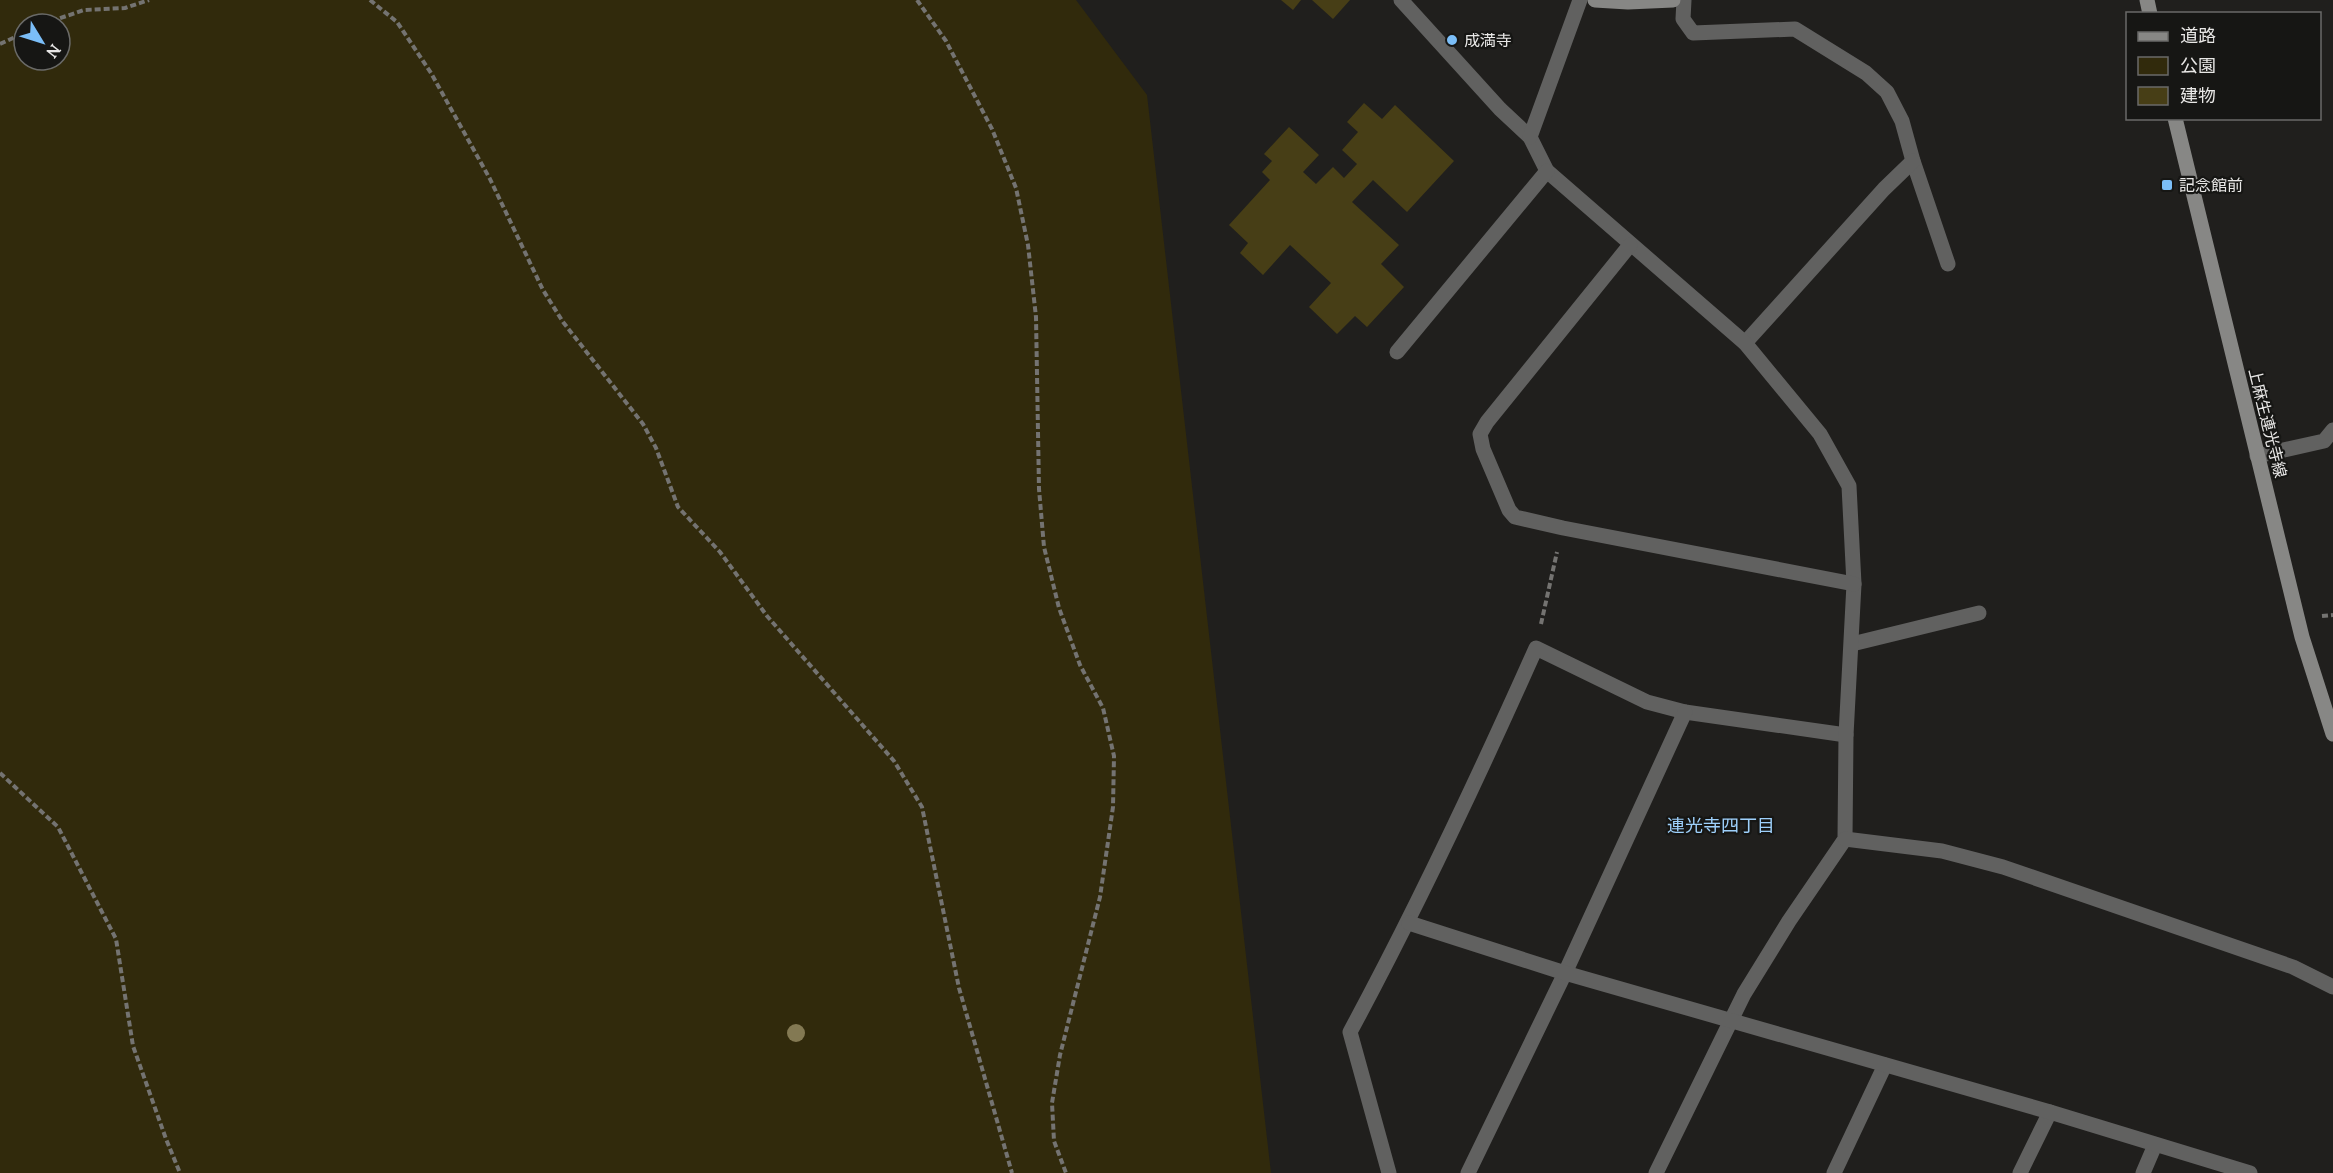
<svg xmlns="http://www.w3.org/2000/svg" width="2333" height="1173" viewBox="0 0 2333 1173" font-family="Lora,'Noto Sans JP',serif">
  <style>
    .green { fill: #312a0c; fill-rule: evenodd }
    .building { fill: #473e16 }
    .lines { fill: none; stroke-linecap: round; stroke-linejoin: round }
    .path { stroke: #747371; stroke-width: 4; stroke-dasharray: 6 3; stroke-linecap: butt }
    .lane { stroke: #616160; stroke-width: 15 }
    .street { stroke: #616160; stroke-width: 15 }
    .secondary { stroke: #878785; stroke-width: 15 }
    .tree { fill: #837953 }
    .poi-dot { fill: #7bbef8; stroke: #161614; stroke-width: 2 }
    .labels { text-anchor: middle; stroke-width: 4.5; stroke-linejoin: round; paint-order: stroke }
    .poi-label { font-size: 16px; fill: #e8e7e6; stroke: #161614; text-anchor: start }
    .street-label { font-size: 16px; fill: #e8e7e6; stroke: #161614 }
    .neighbourhood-label { font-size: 18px; fill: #9ed0fb; stroke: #161614 }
  </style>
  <rect width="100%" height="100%" fill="#201f1d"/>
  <path class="green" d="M 0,0 L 1076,0 L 1147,95 L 1271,1173 L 0,1173 ZM 24,24 L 60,24 L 60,60 L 24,60 Z"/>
  <g class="building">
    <path d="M 1281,0 L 1301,0 L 1293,10 Z"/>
    <path d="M 1312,0 L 1350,0 L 1333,19 Z"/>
    <path d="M 1364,103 L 1382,119 L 1395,105 L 1454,161 L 1407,212 L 1373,180 L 1352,202 L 1399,245 L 1381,264 L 1404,287 L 1367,327 L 1355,316 L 1337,334 L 1309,307 L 1331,283 L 1290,245 L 1263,275 L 1240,253 L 1248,243 L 1229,225 L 1270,180 L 1262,172 L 1272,161 L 1264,154 L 1289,127 L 1319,155 L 1303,172 L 1316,184 L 1333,167 L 1344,178 L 1357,164 L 1342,150 L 1358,132 L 1347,122 Z"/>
  </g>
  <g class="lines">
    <g class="path">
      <path d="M 370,0 L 397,22 L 431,73 L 490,179 L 543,290 L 563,322 L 643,424 L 656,448 L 678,507 L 720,552 L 767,616 L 894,761 L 922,807 L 959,988 L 1012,1173"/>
      <path d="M 917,0 L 946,41 L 992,129 L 1016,188 L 1028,245 L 1036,317 L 1039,489 L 1044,547 L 1059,608 L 1080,665 L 1103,708 L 1114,756 L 1113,807 L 1100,897 L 1060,1055 L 1052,1103 L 1054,1141 L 1066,1173"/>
      <path d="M 43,24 L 84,10 L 125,8 L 149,0"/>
      <path d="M 0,44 L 24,33"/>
      <path d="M 2322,616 L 2333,615"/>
      <path d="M 1541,624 L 1557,552"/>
      <path d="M 0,773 L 58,827 L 116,939 L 133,1046 L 166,1139 L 180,1173"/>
    </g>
    <g class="lane">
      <path d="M 1684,0 L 1683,19 L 1693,33 L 1795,29 L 1866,73 L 1887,92 L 1902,121 L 1913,161 L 1948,264"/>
      <path d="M 1745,343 L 1884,189 L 1913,161"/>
      <path d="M 1852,644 L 1979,613"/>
      <path d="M 1389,1173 L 1350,1032 C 1418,906 1478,778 1536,648 L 1647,702 L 1685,712 L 1846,735"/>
      <path d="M 1468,1173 L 1565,973 L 1685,712"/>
      <path d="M 1834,1173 L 1885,1065"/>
      <path d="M 2020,1173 L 2050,1112"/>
      <path d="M 2143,1173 L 2155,1145"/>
    </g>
    <g class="street">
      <path d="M 1401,0 L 1500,109 L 1530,137 L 1547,171 L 1745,343 L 1820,434 L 1849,486 L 1854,584 L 1846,735 L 1845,839 L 1789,921 L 1744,994 L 1656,1173"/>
      <path d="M 1530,137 L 1580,0"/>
      <path d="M 1630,245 L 1487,422 L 1480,434 L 1483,449 L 1509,510 L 1515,517 L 1563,528 L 1854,584"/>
      <path d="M 1397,352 L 1547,171"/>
      <path d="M 2257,456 L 2324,441 L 2333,430"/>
      <path d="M 1845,839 L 1942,851 L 2003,867 L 2293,967 L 2333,987"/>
      <path d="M 1409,923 L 1565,973 L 2050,1112 L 2250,1173"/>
    </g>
    <g class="secondary">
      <path d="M 1595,0 L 1628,2 L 1673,0"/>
      <path d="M 2147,0 L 2150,14"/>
      <path d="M 2175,118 L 2302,637 L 2333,734"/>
    </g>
  </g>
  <circle class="tree" cx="796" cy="1033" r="9"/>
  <g class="poi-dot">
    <circle cx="1452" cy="40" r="6"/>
    <rect x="2161" y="179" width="12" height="12" rx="3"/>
  </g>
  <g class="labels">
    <g class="poi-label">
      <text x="1464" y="46">成満寺</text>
      <text x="2179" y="191">記念館前</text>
    </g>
    <g class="street-label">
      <text transform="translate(2268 423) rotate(76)" y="6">上麻生連光寺線</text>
    </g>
    <g class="neighbourhood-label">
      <text x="1721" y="832">連光寺四丁目</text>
    </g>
  </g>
  <rect x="2126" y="12" width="195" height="108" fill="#161614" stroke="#6a6a68" stroke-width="1.5"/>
  <rect x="2138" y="32" width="30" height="9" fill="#878785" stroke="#6a6a68" stroke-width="1.5"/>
  <text x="2180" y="42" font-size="18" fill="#e8e7e6">道路</text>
  <rect x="2138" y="57" width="30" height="18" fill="#312a0c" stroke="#6a6a68" stroke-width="1.5"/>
  <text x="2180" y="72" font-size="18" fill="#e8e7e6">公園</text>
  <rect x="2138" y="87" width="30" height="18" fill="#473e16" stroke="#6a6a68" stroke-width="1.5"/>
  <text x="2180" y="102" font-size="18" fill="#e8e7e6">建物</text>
  <g transform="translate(42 42) rotate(128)"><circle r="28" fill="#161614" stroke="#6a6a68" stroke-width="1.5"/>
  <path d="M0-4.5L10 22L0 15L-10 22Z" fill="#7bbef8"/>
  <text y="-9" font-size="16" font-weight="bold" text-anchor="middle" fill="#e8e7e6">N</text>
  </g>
</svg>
